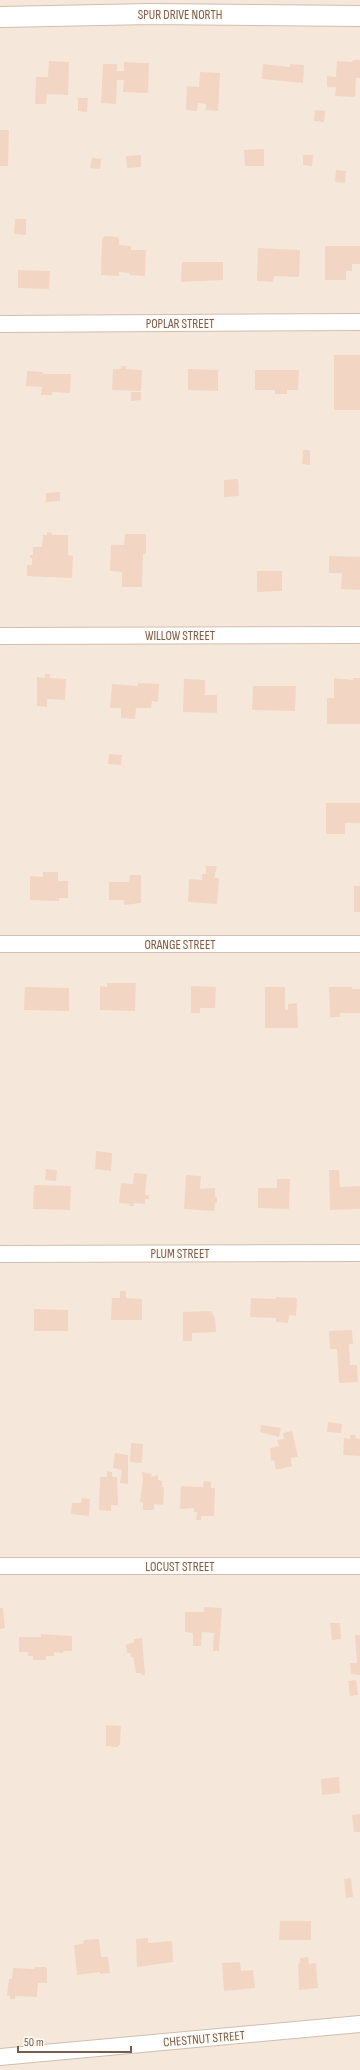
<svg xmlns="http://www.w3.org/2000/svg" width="360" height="2070" viewBox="0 0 360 2070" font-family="'Sofia Sans Condensed',sans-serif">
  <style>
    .residential { fill: #f5e8da }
    .building { fill: #f3d5c3 }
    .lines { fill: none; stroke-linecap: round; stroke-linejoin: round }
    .minor-casing { stroke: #d1beb0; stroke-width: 18 }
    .tertiary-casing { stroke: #d1beb0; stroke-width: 22 }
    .minor { stroke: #fff; stroke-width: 16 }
    .tertiary { stroke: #fff; stroke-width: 20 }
    .labels { text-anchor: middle; stroke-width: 3; stroke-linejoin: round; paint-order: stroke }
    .street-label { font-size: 13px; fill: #7a5c4d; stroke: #fffaf3 }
  </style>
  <rect width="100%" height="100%" fill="#fdf6ec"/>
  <rect class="residential" x="0" y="0" width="360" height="2070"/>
  <g class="building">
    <path d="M 353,60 L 360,60 L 360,78 L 356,78 L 355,97 L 335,96 L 336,87 L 327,87 L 327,76 L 336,77 L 337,61 L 352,62 Z"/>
    <path d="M 49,61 L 69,62 L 68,95 L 47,94 L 46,104 L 35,104 L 36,77 L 48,77 Z"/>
    <path d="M 124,62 L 149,63 L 148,93 L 123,92 L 124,80 L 117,80 L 116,104 L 101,103 L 103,64 L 117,64 L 117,71 L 124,71 Z"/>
    <path d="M 263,64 L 290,67 L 290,64 L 304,65 L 303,83 L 262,79 Z"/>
    <path d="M 200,72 L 220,73 L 218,111 L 206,110 L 206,104 L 198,103 L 197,111 L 186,110 L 187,86 L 199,87 Z"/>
    <path d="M 78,98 L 88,98 L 87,112 L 78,111 Z"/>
    <path d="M 315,110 L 325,111 L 324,122 L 314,121 Z"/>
    <path d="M 0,130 L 9,130 L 8,166 L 0,166 Z"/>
    <path d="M 264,149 L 264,166 L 245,166 L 244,150 Z"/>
    <path d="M 141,155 L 141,167 L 127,168 L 126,156 Z"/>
    <path d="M 303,155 L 313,155 L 312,166 L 303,165 Z"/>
    <path d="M 92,158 L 101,159 L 100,169 L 90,168 Z"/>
    <path d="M 336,170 L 346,171 L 345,183 L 335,182 Z"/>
    <path d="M 15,219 L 26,219 L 26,235 L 14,234 Z"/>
    <path d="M 105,236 L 117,237 L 119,239 L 119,245 L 131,246 L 131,250 L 146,250 L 145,276 L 130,275 L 130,273 L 119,272 L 119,276 L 101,275 L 102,239 Z"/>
    <path d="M 325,246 L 360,246 L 360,264 L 352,264 L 352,271 L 346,271 L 346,280 L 325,280 Z"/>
    <path d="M 258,248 L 300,250 L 299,277 L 274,276 L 273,282 L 257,281 Z"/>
    <path d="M 182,262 L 223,262 L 223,280 L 181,282 Z"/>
    <path d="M 18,270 L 50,271 L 49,289 L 18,288 Z"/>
    <rect x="334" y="355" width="26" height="55"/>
    <path d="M 122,366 L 126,366 L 126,369 L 142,370 L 141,391 L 112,390 L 113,369 L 121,369 Z"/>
    <path d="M 188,369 L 218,370 L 218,391 L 188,390 Z"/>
    <path d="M 255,370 L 299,370 L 298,390 L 287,390 L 287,394 L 275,394 L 275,390 L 255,390 Z"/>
    <path d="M 27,371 L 43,372 L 43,374 L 71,374 L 70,393 L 52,392 L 52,395 L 41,395 L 42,387 L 26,386 Z"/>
    <path d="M 131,392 L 141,392 L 141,400 L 131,401 Z"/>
    <path d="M 303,450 L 310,450 L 310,465 L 302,464 Z"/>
    <path d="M 238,479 L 239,496 L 224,497 L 224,480 Z"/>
    <path d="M 60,492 L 60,501 L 46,502 L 46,493 Z"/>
    <path d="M 47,532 L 52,533 L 52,535 L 68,535 L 68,555 L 73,556 L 72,578 L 27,576 L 27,565 L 32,565 L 32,558 L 30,558 L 30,555 L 33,555 L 33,547 L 42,547 L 43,535 L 47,535 Z"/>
    <path d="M 125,534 L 146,534 L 146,554 L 143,554 L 142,587 L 122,587 L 122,572 L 110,571 L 111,545 L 124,545 Z"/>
    <path d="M 329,556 L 360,557 L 360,590 L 341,589 L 342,573 L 329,573 Z"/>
    <path d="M 257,571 L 282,571 L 282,591 L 257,592 Z"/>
    <path d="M 45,674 L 50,674 L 50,678 L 66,679 L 65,700 L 47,699 L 47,707 L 37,706 L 37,677 L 45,678 Z"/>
    <path d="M 334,678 L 353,680 L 353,678 L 360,678 L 360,724 L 327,724 L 327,698 L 334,698 Z"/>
    <path d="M 184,679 L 205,680 L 205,695 L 217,695 L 217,713 L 183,712 Z"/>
    <path d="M 138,683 L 159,684 L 158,702 L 152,701 L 151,708 L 136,708 L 135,719 L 121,718 L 121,708 L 110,708 L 112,684 L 138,686 Z"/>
    <path d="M 253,686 L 296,686 L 295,711 L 252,710 Z"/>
    <path d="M 109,754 L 122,755 L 121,765 L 108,764 Z"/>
    <path d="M 326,803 L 360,803 L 360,823 L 345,823 L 345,834 L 326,834 Z"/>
    <path d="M 206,866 L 217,866 L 214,878 L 219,878 L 217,904 L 188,902 L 189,879 L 202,880 L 202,874 L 206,874 Z"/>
    <path d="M 43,872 L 58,872 L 58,881 L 68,881 L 68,898 L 59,898 L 59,901 L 30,900 L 30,876 L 43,877 Z"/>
    <path d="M 130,875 L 141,875 L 141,903 L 124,905 L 124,900 L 109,900 L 109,882 L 129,882 Z"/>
    <rect x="354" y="886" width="6" height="26"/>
    <path d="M 107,983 L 136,983 L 135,1011 L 100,1010 L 100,986 L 107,987 Z"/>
    <path d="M 191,986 L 216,987 L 215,1008 L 200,1008 L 200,1013 L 191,1013 Z"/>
    <path d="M 25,987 L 69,988 L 69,1011 L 24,1010 Z"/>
    <path d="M 265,987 L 285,987 L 285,1010 L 288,1010 L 288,1004 L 297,1003 L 298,1028 L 265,1028 Z"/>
    <path d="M 329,987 L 352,987 L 352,989 L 360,989 L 360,1013 L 340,1013 L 340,1017 L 330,1017 Z"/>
    <path d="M 96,1151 L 112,1153 L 111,1171 L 95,1169 Z"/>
    <path d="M 46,1169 L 57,1170 L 56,1181 L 45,1180 Z"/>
    <path d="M 329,1170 L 339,1170 L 340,1187 L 360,1186 L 360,1209 L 330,1210 Z"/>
    <path d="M 134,1173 L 147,1174 L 145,1195 L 149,1195 L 149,1199 L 145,1199 L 145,1204 L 134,1203 L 134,1206 L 129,1206 L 130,1204 L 119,1203 L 121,1183 L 133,1184 Z"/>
    <path d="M 186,1175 L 201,1176 L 200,1189 L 215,1188 L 215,1197 L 217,1197 L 217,1203 L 215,1203 L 214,1211 L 184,1209 Z"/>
    <path d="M 277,1179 L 290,1179 L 289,1209 L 258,1208 L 258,1188 L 277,1188 Z"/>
    <path d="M 34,1185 L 71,1186 L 70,1210 L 33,1209 Z"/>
    <path d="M 120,1291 L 126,1291 L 126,1298 L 142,1299 L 142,1320 L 111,1320 L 112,1298 L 120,1298 Z"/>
    <path d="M 276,1297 L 297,1298 L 296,1316 L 289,1315 L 288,1323 L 276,1322 L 276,1318 L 250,1317 L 251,1298 L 276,1299 Z"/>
    <path d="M 34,1309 L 68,1310 L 68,1331 L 34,1331 Z"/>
    <path d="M 211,1311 L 215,1318 L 216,1332 L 192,1333 L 192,1341 L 183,1341 L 183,1312 Z"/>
    <path d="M 352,1330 L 353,1344 L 349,1344 L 350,1365 L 357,1365 L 358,1382 L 339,1383 L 337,1349 L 330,1349 L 329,1331 Z"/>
    <path d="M 328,1422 L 342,1424 L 341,1433 L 327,1432 Z"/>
    <path d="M 261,1425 L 281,1428 L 279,1437 L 260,1432 Z"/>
    <path d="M 292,1431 L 298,1457 L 291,1458 L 292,1466 L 276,1470 L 274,1460 L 271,1461 L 270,1448 L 279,1446 L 277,1440 L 284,1439 L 283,1433 Z"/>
    <path d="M 350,1435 L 356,1435 L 355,1438 L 360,1439 L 360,1456 L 343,1455 L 344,1438 L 350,1439 Z"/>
    <path d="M 131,1443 L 143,1444 L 142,1463 L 130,1462 Z"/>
    <path d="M 115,1453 L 128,1455 L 128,1484 L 120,1483 L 122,1470 L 113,1468 Z"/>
    <path d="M 107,1471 L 112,1472 L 112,1477 L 117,1477 L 118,1505 L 111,1505 L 111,1511 L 99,1510 L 100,1477 L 107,1477 Z"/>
    <path d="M 142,1472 L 152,1474 L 151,1477 L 158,1475 L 158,1480 L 162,1481 L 162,1487 L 164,1487 L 163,1505 L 154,1504 L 154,1510 L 143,1510 L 143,1502 L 140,1502 L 143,1480 Z"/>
    <path d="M 204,1481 L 211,1482 L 211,1488 L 215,1488 L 214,1516 L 201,1516 L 201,1520 L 196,1520 L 197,1512 L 194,1512 L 194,1508 L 180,1509 L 181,1486 L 203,1487 Z"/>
    <path d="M 82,1498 L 90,1499 L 89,1516 L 71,1514 L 72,1503 L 81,1503 Z"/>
    <path d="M 204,1607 L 222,1608 L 219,1651 L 213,1651 L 214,1633 L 202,1632 L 201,1646 L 193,1646 L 193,1633 L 185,1632 L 185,1612 L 204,1612 Z"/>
    <path d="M 0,1608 L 3,1608 L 5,1628 L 0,1629 Z"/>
    <path d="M 330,1623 L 340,1623 L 341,1639 L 332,1640 Z"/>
    <path d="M 41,1634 L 72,1636 L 72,1651 L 63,1651 L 63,1653 L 54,1652 L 54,1656 L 46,1656 L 46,1660 L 33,1660 L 33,1656 L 28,1656 L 28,1652 L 19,1652 L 19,1637 L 41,1637 Z"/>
    <path d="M 355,1635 L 360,1635 L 360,1675 L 351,1674 L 350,1663 L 357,1663 Z"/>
    <path d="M 142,1638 L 145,1675 L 141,1675 L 141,1673 L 136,1673 L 133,1657 L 131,1657 L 130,1653 L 127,1653 L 126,1645 L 134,1642 L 134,1639 Z"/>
    <path d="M 356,1680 L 358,1695 L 350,1696 L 348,1681 Z"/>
    <path d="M 106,1725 L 121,1726 L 120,1745 L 118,1745 L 118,1747 L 106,1746 Z"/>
    <path d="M 339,1777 L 340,1793 L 322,1795 L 321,1779 Z"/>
    <path d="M 360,1814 L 360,1832 L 354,1832 L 352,1815 Z"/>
    <path d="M 351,1878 L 353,1897 L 346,1898 L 344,1879 Z"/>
    <path d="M 280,1921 L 311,1921 L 311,1940 L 279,1940 Z"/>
    <path d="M 148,1938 L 148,1943 L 172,1941 L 173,1962 L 137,1967 L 136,1939 Z"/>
    <path d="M 99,1939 L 101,1957 L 108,1957 L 110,1973 L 100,1974 L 100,1972 L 77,1975 L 74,1945 L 83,1944 L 84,1940 Z"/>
    <path d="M 308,1957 L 309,1964 L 316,1963 L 318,1988 L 299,1990 L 298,1964 L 300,1963 L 300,1958 Z"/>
    <path d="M 240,1962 L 241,1971 L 253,1970 L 255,1988 L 224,1991 L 222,1963 Z"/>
    <path d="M 35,1967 L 46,1967 L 47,1970 L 47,1983 L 38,1983 L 37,1997 L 15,1996 L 15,1999 L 10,1999 L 10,1996 L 7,1996 L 9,1979 L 12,1979 L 13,1968 L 35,1969 Z"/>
  </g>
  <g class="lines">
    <g class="minor-casing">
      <g id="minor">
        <path d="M 0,324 L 360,322"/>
        <path d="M 0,636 L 360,635"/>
        <path d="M 0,944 L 360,944"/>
        <path d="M 0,1254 L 360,1253"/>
        <path d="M 0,1566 L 360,1566"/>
        <path d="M 0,2057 L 360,2024"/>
      </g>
    </g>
    <g class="tertiary-casing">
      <path id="tertiary" d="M 0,17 L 150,14 L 360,16"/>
    </g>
    <use href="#minor" class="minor"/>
    <use href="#tertiary" class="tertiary"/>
  </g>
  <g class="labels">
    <g class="street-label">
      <text x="180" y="19">SPUR DRIVE NORTH</text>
      <text x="180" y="328">POPLAR STREET</text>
      <text x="180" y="640">WILLOW STREET</text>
      <text x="180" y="949">ORANGE STREET</text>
      <text x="180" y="1258">PLUM STREET</text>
      <text x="180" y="1571">LOCUST STREET</text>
      <text transform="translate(204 2038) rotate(-5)" y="5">CHESTNUT STREET</text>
    </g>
  </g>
  <path d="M18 2046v6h113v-6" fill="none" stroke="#7a5c4d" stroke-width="2"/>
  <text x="24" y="2046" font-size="12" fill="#7a5c4d" stroke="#fffaf3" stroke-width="3" paint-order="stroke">50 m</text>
</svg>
